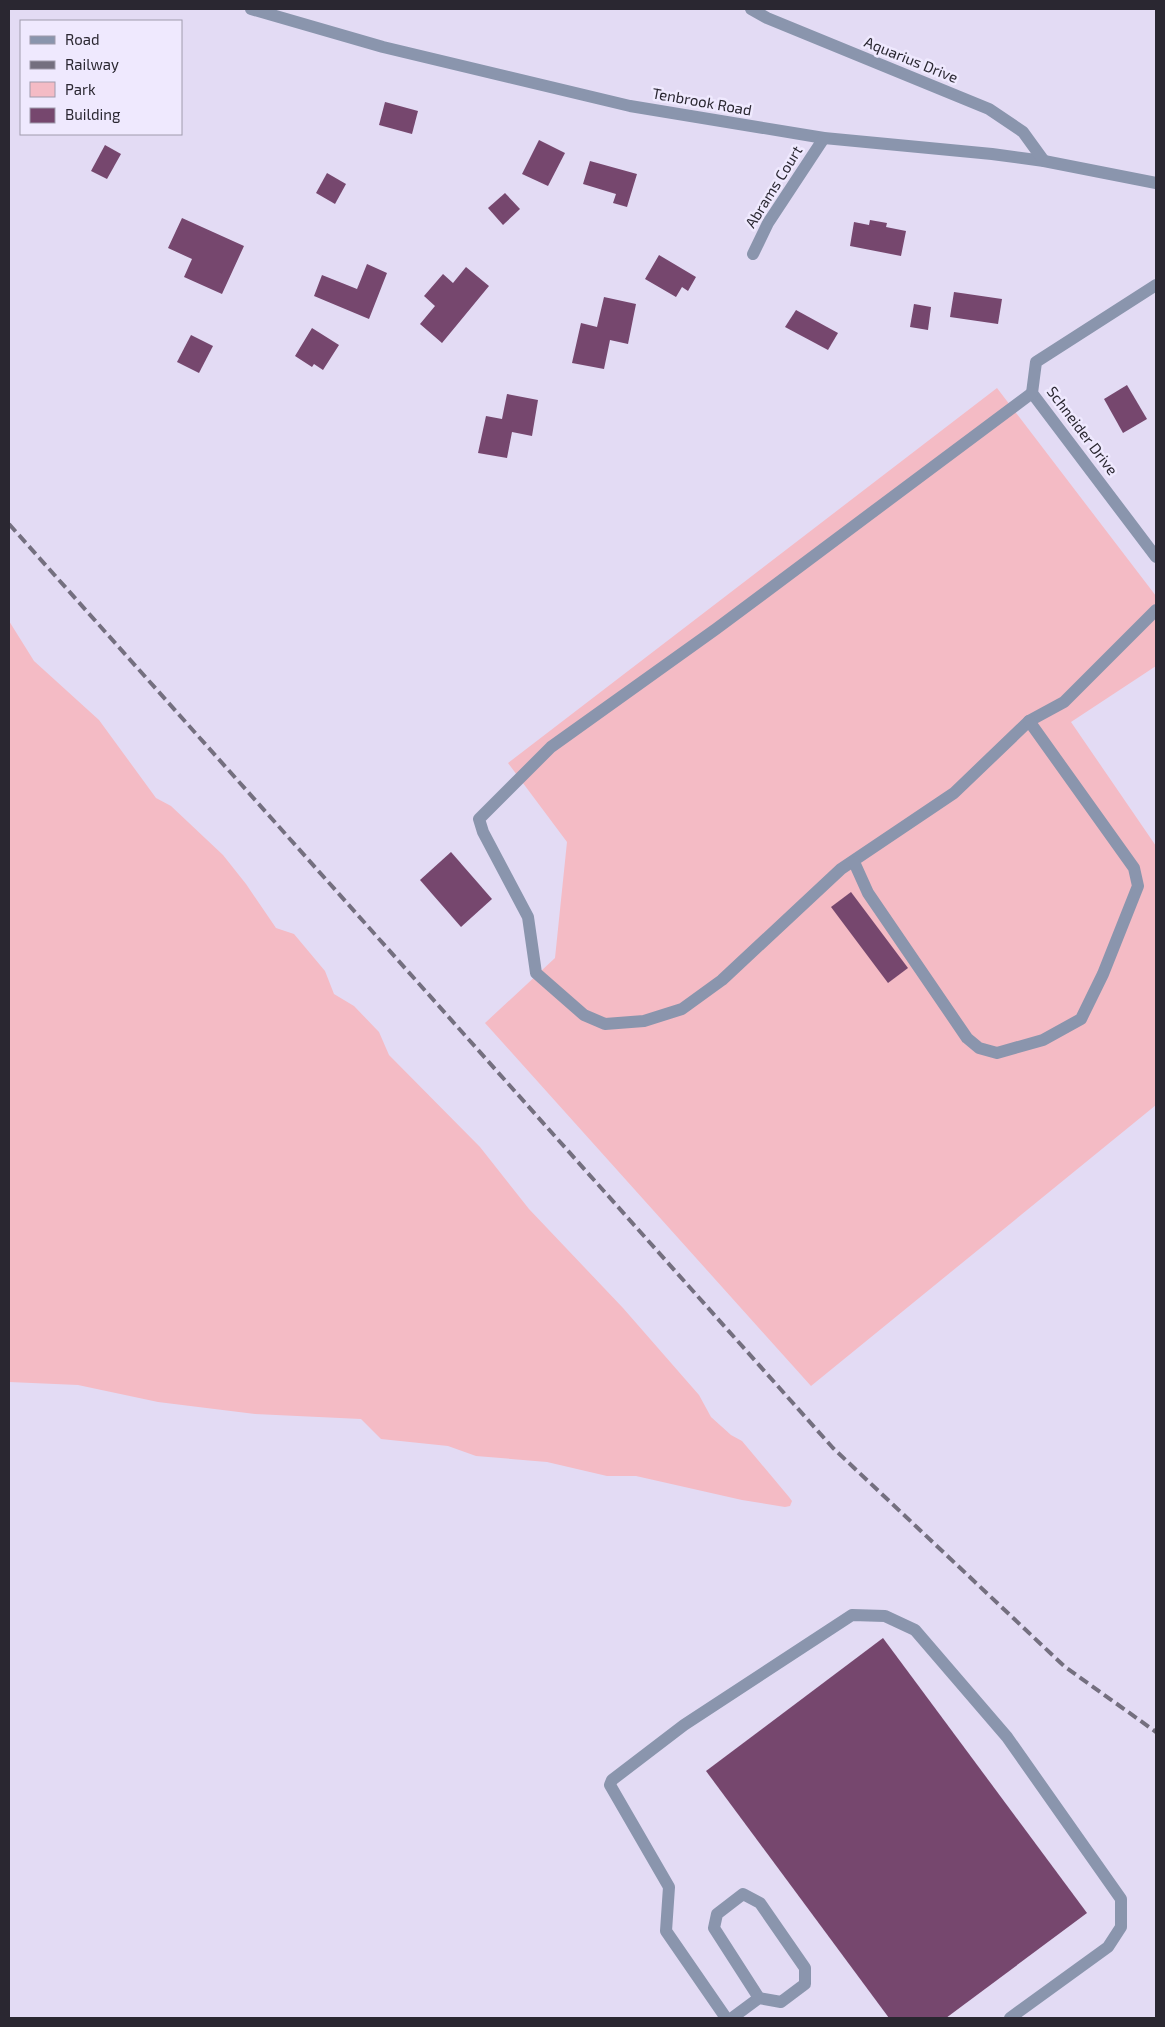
<svg xmlns="http://www.w3.org/2000/svg" width="1165" height="2027" viewBox="0 0 1165 2027" font-family="'Exo 2',sans-serif">
  <style>
    .green { fill: #f4bbc5 }
    .building { fill: #76476e }
    .lines { fill: none; stroke-linecap: round; stroke-linejoin: round }
    .minor { stroke: #8a95ad; stroke-width: 12 }
    .rail { stroke: #746f7f; stroke-width: 4; stroke-dasharray: 10 5; stroke-linecap: butt }
    .labels { text-anchor: middle; stroke-width: 5; stroke-linejoin: round; paint-order: stroke }
    .street-label { font-size: 15px; fill: #2a2731; stroke: #efe9fe }
  </style>
  <rect width="100%" height="100%" fill="#e3dbf4"/>
  <g class="green">
    <path d="M 997,388 L 1156,596 L 1156,666 L 1071,722 L 1156,846 L 1156,1105 L 811,1386 L 485,1023 L 555,958 L 567,842 L 508,763 Z"/>
    <path d="M 9,621 L 34,661 L 99,720 L 156,798 L 171,806 L 223,855 L 246,884 L 276,928 L 294,934 L 325,971 L 334,994 L 354,1006 L 379,1032 L 389,1055 L 480,1147 L 529,1209 L 623,1308 L 699,1395 L 711,1417 L 731,1435 L 742,1441 L 789,1497 L 792,1501 L 790,1506 L 785,1507 L 742,1500 L 636,1476 L 607,1476 L 547,1462 L 476,1456 L 448,1446 L 381,1439 L 361,1419 L 255,1414 L 158,1402 L 78,1385 L 9,1382 Z"/>
  </g>
  <g class="building">
    <path d="M 385,102 L 418,111 L 412,134 L 379,125 Z"/>
    <path d="M 539,140 L 565,153 L 548,186 L 522,174 Z"/>
    <path d="M 105,145 L 121,154 L 107,179 L 91,171 Z"/>
    <path d="M 590,161 L 637,174 L 627,207 L 613,203 L 616,194 L 583,184 Z"/>
    <path d="M 327,173 L 346,184 L 335,204 L 316,193 Z"/>
    <path d="M 505,193 L 520,209 L 503,225 L 488,208 Z"/>
    <path d="M 182,218 L 244,246 L 222,294 L 184,277 L 192,259 L 168,248 Z"/>
    <path d="M 870,220 L 887,223 L 886,227 L 906,231 L 901,256 L 850,246 L 854,222 L 869,225 Z"/>
    <path d="M 659,255 L 696,277 L 688,291 L 682,287 L 676,297 L 645,279 Z"/>
    <path d="M 367,264 L 387,273 L 369,319 L 314,296 L 322,275 L 357,289 Z"/>
    <path d="M 466,267 L 489,286 L 442,343 L 420,324 L 435,306 L 424,296 L 443,274 L 453,283 Z"/>
    <path d="M 954,292 L 1002,299 L 998,324 L 950,317 Z"/>
    <path d="M 604,297 L 636,304 L 628,344 L 610,340 L 604,369 L 572,363 L 581,323 L 597,327 Z"/>
    <path d="M 914,304 L 931,307 L 928,330 L 910,327 Z"/>
    <path d="M 796,310 L 838,333 L 828,350 L 785,327 Z"/>
    <path d="M 312,328 L 339,345 L 323,370 L 314,364 L 312,367 L 295,356 Z"/>
    <path d="M 191,335 L 213,346 L 199,373 L 177,362 Z"/>
    <path d="M 1127,385 L 1147,419 L 1123,433 L 1104,399 Z"/>
    <path d="M 507,394 L 538,400 L 532,436 L 512,432 L 507,458 L 478,453 L 486,416 L 502,419 Z"/>
    <path d="M 451,852 L 492,899 L 461,927 L 420,880 Z"/>
    <path d="M 851,892 L 908,968 L 888,983 L 831,907 Z"/>
    <path d="M 883,1638 L 1087,1913 L 946,2018 L 889,2018 L 706,1771 Z"/>
  </g>
  <g class="lines">
    <g class="minor">
      <path d="M 251,9 L 383,47 L 630,106 L 824,138 L 992,154 L 1044,161 L 1156,183"/>
      <path d="M 751,9 L 767,18 L 989,109 L 1023,132 L 1044,161"/>
      <path d="M 753,254 L 768,223 L 824,138"/>
      <path d="M 1156,285 L 1036,362 L 1032,393 L 1156,557"/>
      <path d="M 1032,393 L 716,629 L 551,747 L 479,819 L 483,832 L 528,917 L 536,973 L 584,1015 L 605,1024 L 644,1021 L 682,1009 L 722,980 L 841,869 L 954,793 L 1029,721 L 1064,702 L 1156,610"/>
      <path d="M 854,862 L 868,893 L 967,1038 L 979,1048 L 997,1053 L 1043,1040 L 1081,1019 L 1103,974 L 1138,886 L 1134,868 L 1029,721"/>
      <path d="M 726,2018 L 666,1931 L 669,1887 L 610,1785 L 612,1780 L 684,1725 L 852,1615 L 885,1616 L 915,1630 L 1007,1737 L 1121,1899 L 1121,1927 L 1108,1947 L 1010,2018"/>
      <path d="M 732,2018 L 759,1998 L 781,2002 L 805,1984 L 805,1968 L 760,1903 L 743,1894 L 717,1914 L 714,1928 L 759,1998"/>
    </g>
    <path class="rail" d="M 9,524 L 833,1448 L 1064,1666 L 1156,1732"/>
  </g>
  <g class="labels">
    <g class="street-label">
      <text transform="translate(911 60) rotate(22)" y="5">Aquarius Drive</text>
      <text transform="translate(702 102) rotate(10)" y="5">Tenbrook Road</text>
      <text transform="translate(774 187) rotate(-58)" y="5">Abrams Court</text>
      <text transform="translate(1082 431) rotate(53)" y="5">Schneider Drive</text>
    </g>
  </g>
  <rect width="1165" height="2027" fill="none" stroke="#2a2731" stroke-width="20"/>
  <rect x="20" y="20" width="162" height="115" fill="#efe9fe" stroke="#a09bac"/>
  <rect x="30" y="36" width="25" height="8" fill="#8a95ad" stroke="#a09bac"/>
  <text x="65" y="45" font-size="15" fill="#2a2731">Road</text>
  <rect x="30" y="61" width="25" height="8" fill="#746f7f" stroke="#a09bac"/>
  <text x="65" y="70" font-size="15" fill="#2a2731">Railway</text>
  <rect x="30" y="82" width="25" height="15" fill="#f4bbc5" stroke="#a09bac"/>
  <text x="65" y="95" font-size="15" fill="#2a2731">Park</text>
  <rect x="30" y="108" width="25" height="15" fill="#76476e" stroke="#a09bac"/>
  <text x="65" y="120" font-size="15" fill="#2a2731">Building</text>
</svg>
